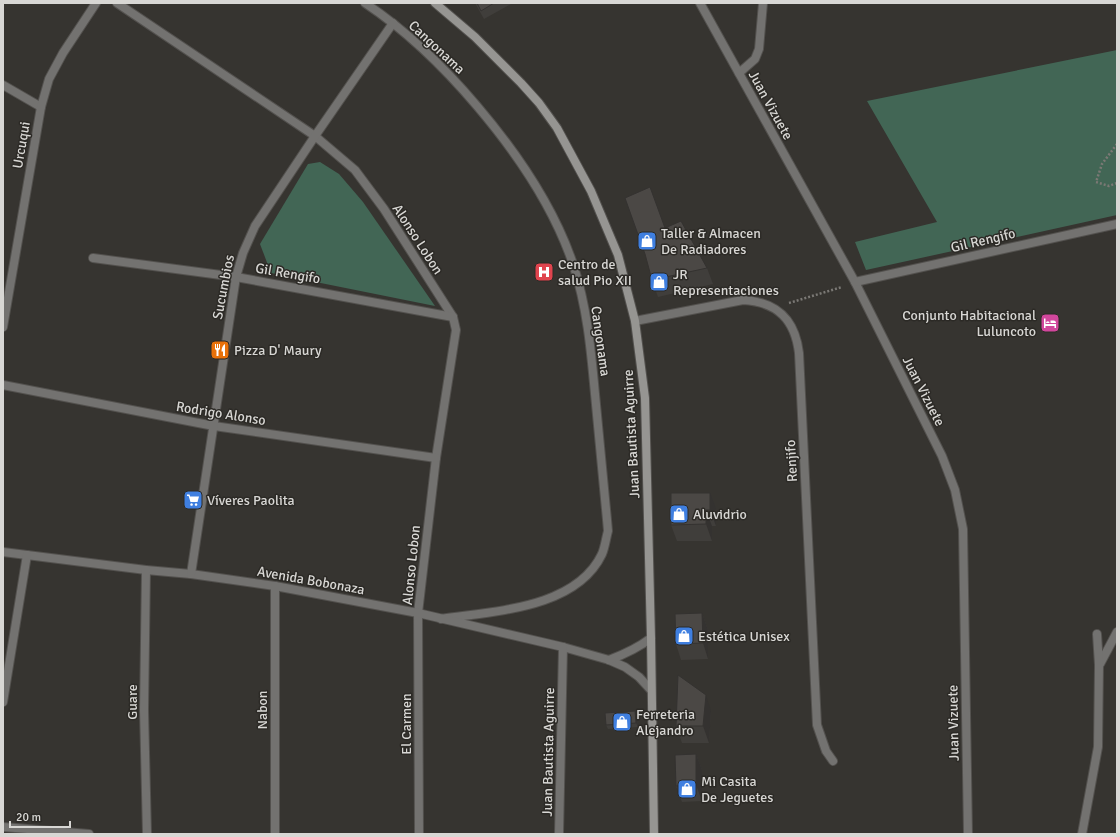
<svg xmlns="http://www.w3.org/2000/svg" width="1120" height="837" viewBox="0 0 1120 837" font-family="Signika,sans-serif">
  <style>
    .green { fill: #426655 }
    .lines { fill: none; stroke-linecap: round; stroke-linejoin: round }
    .lane-casing { stroke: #53514e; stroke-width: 10 }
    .street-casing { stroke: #53514e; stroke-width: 10 }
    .secondary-casing { stroke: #53514e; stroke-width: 10 }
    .path { stroke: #7b7975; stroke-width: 2.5; stroke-dasharray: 2 2; stroke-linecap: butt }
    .lane { stroke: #737270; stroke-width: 8 }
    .street { stroke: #737270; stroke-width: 8 }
    .secondary { stroke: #969592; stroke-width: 8 }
    .wall { fill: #403e3b }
    .shaded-wall { fill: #343230 }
    .building { fill: #4b4845; stroke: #343230 }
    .labels { text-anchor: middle; stroke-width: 3; stroke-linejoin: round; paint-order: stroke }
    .street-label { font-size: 14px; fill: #d8d7d4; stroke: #2c2a26 }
    .poi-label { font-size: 14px; fill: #d8d7d4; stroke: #2c2a26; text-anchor: start }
  </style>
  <rect width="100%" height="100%" fill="#363430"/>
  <g class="green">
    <path d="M 1117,50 L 1117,215 L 866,270 L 855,242 L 937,222 L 867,101 Z"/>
    <path d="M 320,162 L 339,174 L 363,202 L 435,306 L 271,273 L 260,244 L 308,164 Z"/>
  </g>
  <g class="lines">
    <g class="lane-casing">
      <g id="lane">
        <path d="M 739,73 L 755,59 L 759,49 L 763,3"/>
        <path d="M 1100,664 L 1117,632"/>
        <path d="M 3,827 L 89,834"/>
        <path d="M 1082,834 L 1098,747 L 1099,665 L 1097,634"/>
      </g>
    </g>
    <g class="street-casing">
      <g id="street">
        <path d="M 117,3 L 315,136 L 355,170 L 384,209 L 453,317 L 456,330 L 436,458 L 418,613 L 419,834"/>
        <path d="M 365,3 C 407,31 444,67 477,106 C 517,153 553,205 573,264 C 587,306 591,350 595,394 C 599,439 604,485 608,531 C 606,538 605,547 602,554 C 576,609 493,611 441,619"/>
        <path d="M 700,3 L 855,282 L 942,456 L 955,490 L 963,529 L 968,834"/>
        <path d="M 3,85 L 41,107"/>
        <path d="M 93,258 L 236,277 L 453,317"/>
        <path d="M 855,282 L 1117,224"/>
        <path d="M 635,321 L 743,300 C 778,302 795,320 799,353 L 817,725 L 826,751 L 833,761"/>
        <path d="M 3,327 L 41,107 L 49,79 L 63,53 L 96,3"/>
        <path d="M 3,385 L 214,426 L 436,458"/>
        <path d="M 3,552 L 146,570 L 191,574 L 275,586 L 418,613 L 563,647 L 609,660 L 625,667 L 639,677 L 651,690"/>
        <path d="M 146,570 L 144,710 L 147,834"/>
        <path d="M 191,574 L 236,277 L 243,253 L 255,226 L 315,136 L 393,23"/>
        <path d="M 609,660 C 625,654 638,648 651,638"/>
        <path d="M 3,702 L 27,555"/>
        <path d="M 275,834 L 275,586"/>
        <path d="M 559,834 L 563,647"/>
      </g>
    </g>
    <g class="secondary-casing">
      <path id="secondary" d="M 435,3 L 475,37 L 521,83 L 539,103 L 557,128 L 591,191 L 618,255 L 635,321 L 645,398 L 651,638 L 654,834"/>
    </g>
    <g class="path">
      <path d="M 1117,144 L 1102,164 L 1096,182 L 1109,186 L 1117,183"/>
      <path d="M 789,303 L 842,287"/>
    </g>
    <use href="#lane" class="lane"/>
    <use href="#street" class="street"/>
    <use href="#secondary" class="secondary"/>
  </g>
  <g class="wall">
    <path d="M 475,3 L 510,3 L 511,4 L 484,19 Z"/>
    <path d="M 665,228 L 707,268 L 713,284 L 658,297 L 652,280 Z"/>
    <path d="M 671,493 L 716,509 L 716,526 L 712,526 L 712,541 L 677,541 L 671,525 Z"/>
    <path d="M 702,613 L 708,630 L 708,659 L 681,660 L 676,644 Z"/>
    <path d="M 635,711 L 637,715 L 638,727 L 608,729 L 606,725 Z"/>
    <path d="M 711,711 L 709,743 L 682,743 L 676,726 Z"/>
    <path d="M 696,754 L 702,770 L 702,801 L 682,802 L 676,786 Z"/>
  </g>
  <g class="shaded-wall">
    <path d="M 710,493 L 716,509 L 716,526 L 710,510 Z"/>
    <path d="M 706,510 L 712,526 L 712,541 L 706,524 Z"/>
    <path d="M 702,613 L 708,630 L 708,659 L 703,643 Z"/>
    <path d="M 706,695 L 711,711 L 709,743 L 703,726 Z"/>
    <path d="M 635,711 L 637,715 L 638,727 L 636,723 Z"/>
    <path d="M 696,754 L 702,770 L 702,801 L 696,785 Z"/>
  </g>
  <g class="building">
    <path d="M 477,3 L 494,3 L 481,11 Z"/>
    <path d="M 650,187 L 665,228 L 681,221 L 707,268 L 652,280 L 645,254 L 625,198 Z"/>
    <path d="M 671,493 L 710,493 L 710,510 L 706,510 L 706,524 L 671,525 Z"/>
    <path d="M 702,613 L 703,643 L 676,644 L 675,614 Z"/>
    <path d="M 678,675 L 706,695 L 703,726 L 676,726 Z"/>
    <path d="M 635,711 L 636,723 L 606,725 L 605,713 Z"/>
    <path d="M 696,754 L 696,785 L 676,786 L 675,755 Z"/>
  </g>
  <defs>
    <g id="shop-square" transform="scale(1)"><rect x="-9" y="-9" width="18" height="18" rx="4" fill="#3f7fe0" stroke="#2c2a26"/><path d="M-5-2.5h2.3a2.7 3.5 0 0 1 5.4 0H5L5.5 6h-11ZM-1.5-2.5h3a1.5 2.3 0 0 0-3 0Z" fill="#fff"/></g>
    <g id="hospital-square" transform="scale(1)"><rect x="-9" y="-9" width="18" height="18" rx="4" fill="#e0444e" stroke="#2c2a26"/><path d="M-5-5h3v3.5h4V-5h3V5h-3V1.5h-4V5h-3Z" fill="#fff"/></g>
    <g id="hotel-square" transform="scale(1)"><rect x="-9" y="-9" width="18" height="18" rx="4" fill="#d1479c" stroke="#2c2a26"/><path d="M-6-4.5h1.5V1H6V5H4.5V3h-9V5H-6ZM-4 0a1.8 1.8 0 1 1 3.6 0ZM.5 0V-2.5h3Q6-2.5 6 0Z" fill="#fff"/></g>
    <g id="restaurant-square" transform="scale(1)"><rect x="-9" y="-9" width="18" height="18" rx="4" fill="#e8710a" stroke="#2c2a26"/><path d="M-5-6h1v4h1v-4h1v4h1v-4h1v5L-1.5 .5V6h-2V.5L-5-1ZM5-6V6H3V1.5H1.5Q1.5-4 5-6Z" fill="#fff"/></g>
    <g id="supermarket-square" transform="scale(1)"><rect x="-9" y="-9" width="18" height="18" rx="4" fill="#3f7fe0" stroke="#2c2a26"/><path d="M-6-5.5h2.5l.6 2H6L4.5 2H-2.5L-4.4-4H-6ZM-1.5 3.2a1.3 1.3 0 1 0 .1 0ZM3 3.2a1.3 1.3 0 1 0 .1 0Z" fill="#fff"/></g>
  </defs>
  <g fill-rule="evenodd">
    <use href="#shop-square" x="647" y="241"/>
    <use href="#hospital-square" x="544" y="272"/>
    <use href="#shop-square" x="659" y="282"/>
    <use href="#hotel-square" x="1050" y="323"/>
    <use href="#restaurant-square" x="220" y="350"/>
    <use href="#supermarket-square" x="193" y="500"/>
    <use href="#shop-square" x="679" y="514"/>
    <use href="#shop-square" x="684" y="636"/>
    <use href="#shop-square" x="622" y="722"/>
    <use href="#shop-square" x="687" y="789"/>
  </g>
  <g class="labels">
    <g class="street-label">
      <text transform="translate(437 47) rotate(43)" y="5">Cangonama</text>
      <text transform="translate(771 105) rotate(61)" y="5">Juan Vizuete</text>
      <text transform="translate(21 145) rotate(-80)" y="5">Urcuqui</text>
      <text transform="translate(418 239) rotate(57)" y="5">Alonso Lobon</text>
      <text transform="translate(983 240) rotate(-13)" y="5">Gil Rengifo</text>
      <text transform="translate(288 273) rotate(10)" y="5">Gil Rengifo</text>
      <text transform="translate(223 287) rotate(-79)" y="5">Sucumbios</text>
      <text transform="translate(601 341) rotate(82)" y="5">Cangonama</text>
      <text transform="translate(924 391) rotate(63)" y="5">Juan Vizuete</text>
      <text transform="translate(221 413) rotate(9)" y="5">Rodrigo Alonso</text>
      <text transform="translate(631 434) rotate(-93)" y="5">Juan Bautista Aguirre</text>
      <text transform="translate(791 461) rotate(-93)" y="5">Renjifo</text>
      <text transform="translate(411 565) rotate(-84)" y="5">Alonso Lobon</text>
      <text transform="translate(311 580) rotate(10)" y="5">Avenida Bobonaza</text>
      <text transform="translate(132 702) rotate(-90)" y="5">Guare</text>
      <text transform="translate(262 710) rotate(-90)" y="5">Nabon</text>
      <text transform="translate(953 723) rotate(-91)" y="5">Juan Vizuete</text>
      <text transform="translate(406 724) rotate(-90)" y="5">El Carmen</text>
      <text transform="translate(548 752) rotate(-89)" y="5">Juan Bautista Aguirre</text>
    </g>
    <g class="poi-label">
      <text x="661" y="238">Taller &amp; Almacen<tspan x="661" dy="16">De Radiadores</tspan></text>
      <text x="558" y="269">Centro de<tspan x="558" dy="16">salud Pio XII</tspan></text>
      <text x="673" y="279">JR<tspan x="673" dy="16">Representaciones</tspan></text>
      <text x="1036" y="320" text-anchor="end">Conjunto Habitacional<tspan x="1036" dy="16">Luluncoto</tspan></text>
      <text x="234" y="355">Pizza D' Maury</text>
      <text x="207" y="505">Víveres Paolita</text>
      <text x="693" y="519">Aluvidrio</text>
      <text x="698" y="641">Estética Unisex</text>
      <text x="636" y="719">Ferreteria<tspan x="636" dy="16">Alejandro</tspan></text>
      <text x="701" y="786">Mi Casita<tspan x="701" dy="16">De Jeguetes</tspan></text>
    </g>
  </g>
  <rect width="1120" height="837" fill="none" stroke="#d8d7d4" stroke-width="8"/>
  <path d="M10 821v6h60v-6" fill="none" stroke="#d8d7d4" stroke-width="2"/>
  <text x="16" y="821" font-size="12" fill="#d8d7d4" stroke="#2c2a26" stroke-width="3" paint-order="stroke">20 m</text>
</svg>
